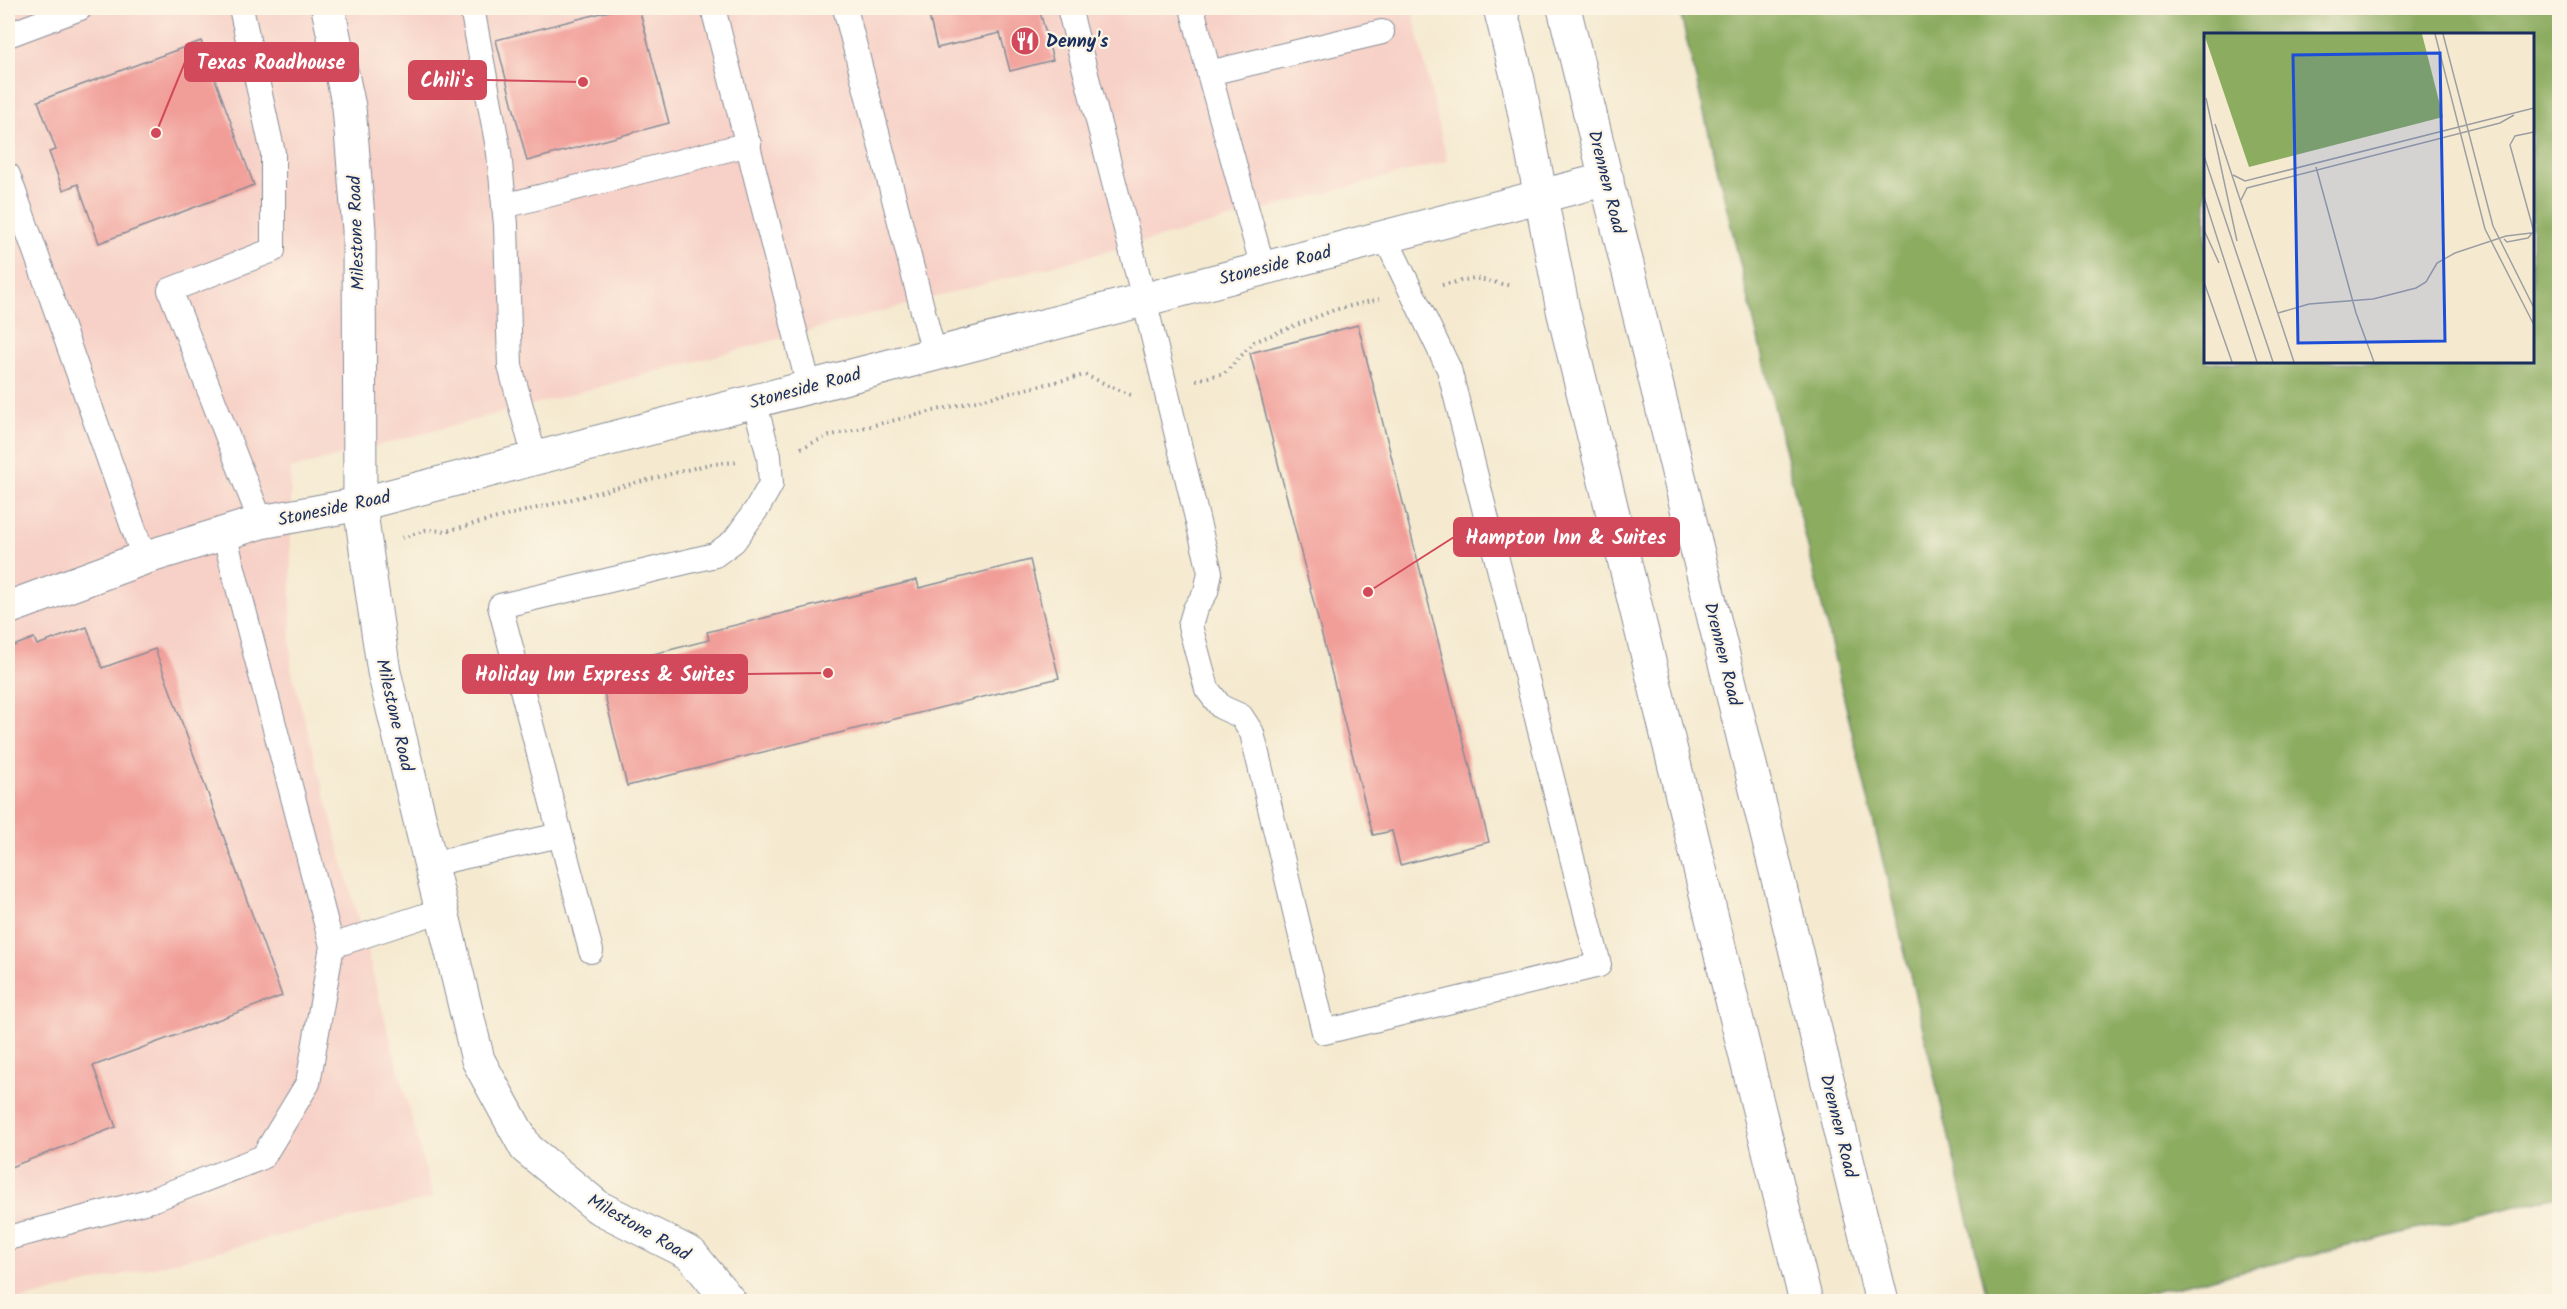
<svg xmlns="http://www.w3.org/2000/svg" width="2567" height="1309" viewBox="0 0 2567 1309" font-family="Kalam,sans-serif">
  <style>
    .built { fill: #f7d1c7 }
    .forest { fill: #8cac60; stroke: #546e5f; stroke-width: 1.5; fill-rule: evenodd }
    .building { fill: #f19d98 }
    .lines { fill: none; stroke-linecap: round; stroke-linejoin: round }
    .lane-casing { stroke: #888c97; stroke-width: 26 }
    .street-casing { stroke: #888c97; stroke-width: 35 }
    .secondary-casing { stroke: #888c97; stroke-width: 35 }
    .path { stroke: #888c97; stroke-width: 4; stroke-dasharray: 1.5 4.5; stroke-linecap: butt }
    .lane { stroke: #fff; stroke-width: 24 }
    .street { stroke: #fff; stroke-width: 33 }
    .secondary { stroke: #fff; stroke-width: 33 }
    .labels { text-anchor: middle; stroke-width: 4.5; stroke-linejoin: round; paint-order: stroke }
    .poi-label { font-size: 18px; font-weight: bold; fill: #1b2f5e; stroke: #fcf5e5; text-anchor: start }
    .street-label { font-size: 18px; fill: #1b2f5e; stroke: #fcf5e5 }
    .inset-road { fill: none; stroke: #9e9fa2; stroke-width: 1.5 }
    .view { fill: #1d4ed8; fill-opacity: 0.15; stroke: #1d4ed8; stroke-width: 3 }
    .inset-edge { fill: none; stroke: #1b2f5e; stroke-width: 3 }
    .leader { fill: none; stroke: #d1495b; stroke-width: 2 }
    .callout-dot { fill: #d1495b; stroke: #fcf5e5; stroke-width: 2 }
    .callout { fill: #d1495b; stroke: #d1495b; stroke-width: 2 }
    .callout-label { font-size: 20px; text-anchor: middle; font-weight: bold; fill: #fff }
  </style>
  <rect width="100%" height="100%" fill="#fcf5e5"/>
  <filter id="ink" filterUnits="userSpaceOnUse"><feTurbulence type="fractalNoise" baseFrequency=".0167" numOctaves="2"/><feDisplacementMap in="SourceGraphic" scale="12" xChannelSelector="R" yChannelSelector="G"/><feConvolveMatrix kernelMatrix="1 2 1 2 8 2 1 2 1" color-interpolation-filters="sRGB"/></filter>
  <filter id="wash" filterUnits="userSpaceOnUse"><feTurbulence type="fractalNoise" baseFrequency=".008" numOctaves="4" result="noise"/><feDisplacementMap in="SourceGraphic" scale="24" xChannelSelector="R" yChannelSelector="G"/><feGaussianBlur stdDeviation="1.35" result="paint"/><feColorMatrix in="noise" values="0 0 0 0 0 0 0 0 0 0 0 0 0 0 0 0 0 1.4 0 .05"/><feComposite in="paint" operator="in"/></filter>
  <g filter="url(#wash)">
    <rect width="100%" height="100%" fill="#f5ead0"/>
    <path class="built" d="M 8,8 L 1412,8 L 1447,161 L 291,469 L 291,668 L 433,1198 L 16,1301 L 8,1301 Z"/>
    <path class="forest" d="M 1679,8 L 2559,8 L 2559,1196 L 2116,1301 L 1988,1301 ZM 2206,34 L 2532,34 L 2532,362 L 2206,362 Z"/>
    <g id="blocks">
      <g class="building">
        <path d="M 621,8 L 639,8 L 669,123 L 527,161 L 496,40 Z"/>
        <path d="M 927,8 L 1039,8 L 1053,60 L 1010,71 L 1000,33 L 937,48 Z"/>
        <path d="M 201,41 L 254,185 L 99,243 L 78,184 L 63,190 L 49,152 L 56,150 L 38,101 Z"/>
        <path d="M 1358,325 L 1489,842 L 1400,865 L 1392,831 L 1373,835 L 1250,353 Z"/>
        <path d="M 1030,560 L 1059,678 L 627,786 L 598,668 L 709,640 L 707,632 L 917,580 L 919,588 Z"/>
        <path d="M 87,627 L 102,668 L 155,649 L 282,996 L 93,1066 L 116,1127 L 8,1168 L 8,648 L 34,638 L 37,645 Z"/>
      </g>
    </g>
  </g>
  <g filter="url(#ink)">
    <use href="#blocks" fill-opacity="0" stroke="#888c97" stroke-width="1.5"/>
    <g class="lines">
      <g class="lane-casing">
        <g id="lane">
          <path d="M 241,8 L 273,153 L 273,250 L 170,290 L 261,522"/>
          <path d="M 472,8 L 499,153 L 506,225 L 510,366 L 535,459"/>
          <path d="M 713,8 L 809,387"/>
          <path d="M 845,8 L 934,354"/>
          <path d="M 1069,8 L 1144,299 L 1210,572 L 1206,592 L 1195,609 L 1190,626 L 1207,689 L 1221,707 L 1241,716 L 1252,733 L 1324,1032 L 1599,965 L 1449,369 L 1385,237"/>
          <path d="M 1192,8 L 1209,73 L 1382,32"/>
          <path d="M 8,35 L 80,8"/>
          <path d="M 1209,73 L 1263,268"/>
          <path d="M 8,175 L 144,558"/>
          <path d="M 504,206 L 749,144"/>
          <path d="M 431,864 L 560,835"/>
          <path d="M 332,946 L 442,910"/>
          <path d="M 591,951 L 500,606 L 715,555 L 734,541 L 758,507 L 771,484 L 769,456 L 754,401"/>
          <path d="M 8,1238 L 152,1200 L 263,1157 L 308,1083 L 332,946 L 224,534"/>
        </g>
      </g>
      <g class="street-casing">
        <path id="street" d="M 328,8 L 349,107 L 359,230 L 360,504 L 368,564 L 384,672 L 478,1060 L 526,1148 L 598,1207 L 691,1254 L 730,1302"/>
      </g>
      <g class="secondary-casing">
        <g id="secondary">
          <path d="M 1500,8 L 1518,80 L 1563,310 L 1806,1302"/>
          <path d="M 1564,8 L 1882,1302"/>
          <path d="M 8,608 L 144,558 L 261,522 L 360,504 L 1607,179"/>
        </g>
      </g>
      <g class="path">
        <path d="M 1442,285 L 1474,278 L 1512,286"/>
        <path d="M 1196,380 L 1225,373 L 1254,342 L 1334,310 L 1379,299"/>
        <path d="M 801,448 L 828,436 L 1085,375 L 1133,396"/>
        <path d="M 402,538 L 426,530 L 446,531 L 710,464 L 738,462"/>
      </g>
      <use href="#lane" class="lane"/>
      <use href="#street" class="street"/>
      <use href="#secondary" class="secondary"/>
    </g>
  </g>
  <defs>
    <g id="restaurant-disc" transform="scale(1.5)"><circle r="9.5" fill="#d1495b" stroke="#fcf5e5"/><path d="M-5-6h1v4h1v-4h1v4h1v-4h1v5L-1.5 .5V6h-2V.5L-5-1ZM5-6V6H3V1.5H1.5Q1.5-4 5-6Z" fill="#fff"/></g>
  </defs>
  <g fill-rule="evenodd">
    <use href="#restaurant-disc" x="1025" y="41"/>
  </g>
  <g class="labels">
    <g class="poi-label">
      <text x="1046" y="47">Denny's</text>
    </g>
    <g class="street-label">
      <text transform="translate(1607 182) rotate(76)" y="6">Drennen Road</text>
      <text transform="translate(356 233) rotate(-92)" y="6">Milestone Road</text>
      <text transform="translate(1275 265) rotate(-14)" y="6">Stoneside Road</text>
      <text transform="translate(805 388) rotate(-15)" y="6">Stoneside Road</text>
      <text transform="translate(334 508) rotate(-12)" y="6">Stoneside Road</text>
      <text transform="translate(1723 654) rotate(76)" y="6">Drennen Road</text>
      <text transform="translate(395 715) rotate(77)" y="6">Milestone Road</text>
      <text transform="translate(1839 1126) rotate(76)" y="6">Drennen Road</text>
      <text transform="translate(639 1227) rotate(30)" y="6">Milestone Road</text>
    </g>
  </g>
  <g transform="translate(2204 33)">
    <rect width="330" height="330" fill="#f5ead0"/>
    <path d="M 0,1 L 218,1 L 239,84 L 45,134 Z" fill="#8cac60"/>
    <path class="inset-road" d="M 231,1 L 281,196 L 330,292M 239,1 L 289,193 L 330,275M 2,65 L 33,208M 11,91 L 90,329M 330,99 L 311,103 L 306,112 L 330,199M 0,123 L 69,329M 112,134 L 152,280 L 170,329M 29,142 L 41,148 L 330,75M 0,164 L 53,329M 37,167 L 43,155 L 296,90 L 310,82M 0,197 L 15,230M 300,206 L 303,209 L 324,205 L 329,199M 0,249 L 28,329M 74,280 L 105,271 L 169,266 L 212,255 L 222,249 L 233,230 L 251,220 L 302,203 L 327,200"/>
    <path class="view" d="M 236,20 L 241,308 L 94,310 L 89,22 Z"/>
    <rect width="330" height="330" class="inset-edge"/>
  </g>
  <path class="leader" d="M156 133L185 62M583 82L486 80M1368 592L1454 537M828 673L747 674"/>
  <g class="callout-dot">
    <circle cx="156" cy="133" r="6"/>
    <circle cx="583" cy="82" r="6"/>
    <circle cx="1368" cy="592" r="6"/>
    <circle cx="828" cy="673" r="6"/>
  </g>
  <g class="callout">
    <rect x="185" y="43" width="173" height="38" rx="6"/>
    <rect x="409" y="61" width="77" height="38" rx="6"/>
    <rect x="1454" y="518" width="225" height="38" rx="6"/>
    <rect x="463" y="655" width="284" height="38" rx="6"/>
  </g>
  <g class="callout-label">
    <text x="271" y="69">Texas Roadhouse</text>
    <text x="447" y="87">Chili's</text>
    <text x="1566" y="544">Hampton Inn &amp; Suites</text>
    <text x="605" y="681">Holiday Inn Express &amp; Suites</text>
  </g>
  <rect width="2567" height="1309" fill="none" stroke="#fcf5e5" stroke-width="30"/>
</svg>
